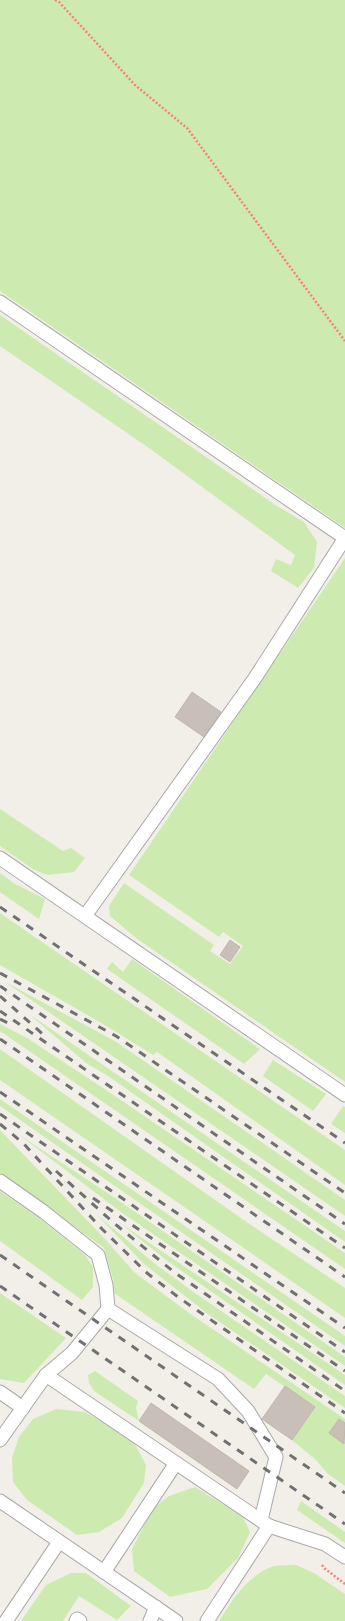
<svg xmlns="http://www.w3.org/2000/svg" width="345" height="1621" viewBox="0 0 345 1621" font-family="'DejaVu Sans',sans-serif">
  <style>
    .grass { fill: #cdebb0 }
    .building { fill: #c7bfb8; stroke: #c4b6ab }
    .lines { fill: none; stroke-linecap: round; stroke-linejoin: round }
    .service-casing { stroke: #a9a9a9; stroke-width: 15 }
    .path { stroke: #fa8072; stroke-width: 2.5; stroke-dasharray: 2 2; stroke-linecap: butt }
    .service { stroke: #fff; stroke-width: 13 }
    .rail { stroke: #707070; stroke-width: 3; stroke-dasharray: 8 8; stroke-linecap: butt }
  </style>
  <rect width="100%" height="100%" fill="#f2efe9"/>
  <g class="grass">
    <path d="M 0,0 L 345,0 L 345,528 L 0,291 Z"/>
    <path d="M 0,315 L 277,506 L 304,522 L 317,542 L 314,568 L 298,588 L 271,571 L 276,559 L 291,565 L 295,555 L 149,448 L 0,346 Z"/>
    <path d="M 345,558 L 345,1082 L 136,938 L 110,916 L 109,906 L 124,883 L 214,945 L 210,951 L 230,964 L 243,946 L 223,932 L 219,937 L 129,875 Z"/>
    <path d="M 0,809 L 63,851 L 71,848 L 85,858 L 74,872 L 48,875 L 34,870 L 0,846 Z"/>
    <path d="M 0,873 L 15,884 L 45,899 L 39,919 L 0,892 Z"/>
    <path d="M 0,913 L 345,1150 L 345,1185 L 157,1052 L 153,1055 L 103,1024 L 0,965 Z"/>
    <path d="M 132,959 L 260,1049 L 244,1064 L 107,969 L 112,962 L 123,972 Z"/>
    <path d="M 5,982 L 115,1041 L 345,1200 L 345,1216 Z"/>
    <path d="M 29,1014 L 345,1231 L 345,1242 L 108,1076 L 86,1063 Z"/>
    <path d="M 0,1024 L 27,1038 L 112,1094 L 345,1253 L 345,1269 L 0,1031 Z"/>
    <path d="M 0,1049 L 248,1223 L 345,1288 L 345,1318 L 0,1080 Z"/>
    <path d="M 273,1060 L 326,1094 L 313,1111 L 263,1076 Z"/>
    <path d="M 0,1099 L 345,1336 L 345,1346 L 0,1106 Z"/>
    <path d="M 343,1106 L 345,1107 L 345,1133 L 331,1124 Z"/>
    <path d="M 0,1130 L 105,1239 L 134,1272 L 189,1313 L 345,1419 L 345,1486 L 328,1474 L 316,1460 L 292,1440 L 315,1407 L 266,1374 L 254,1389 L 114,1293 L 113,1279 L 104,1248 L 0,1173 Z"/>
    <path d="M 18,1134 L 115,1198 L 345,1357 L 345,1366 L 121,1212 Z"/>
    <path d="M 0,1191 L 39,1218 L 85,1255 L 93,1267 L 93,1287 L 82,1300 L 0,1241 Z"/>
    <path d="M 96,1214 L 154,1263 L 195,1293 L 345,1396 L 345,1408 L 208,1314 L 144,1264 Z"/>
    <path d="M 120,1223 L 345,1375 L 345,1385 L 166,1260 Z"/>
    <path d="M 0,1293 L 66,1338 L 24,1383 L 0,1379 Z"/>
    <path d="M 95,1371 L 138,1401 L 136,1408 L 139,1421 L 94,1391 L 89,1383 L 88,1375 Z"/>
    <path d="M 56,1409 L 85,1412 L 132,1439 L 146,1465 L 144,1483 L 122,1518 L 99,1532 L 77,1535 L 27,1500 L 13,1482 L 12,1458 L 19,1437 L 33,1419 Z"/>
    <path d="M 195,1487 L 243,1517 L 250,1532 L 238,1558 L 207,1589 L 170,1597 L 134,1571 L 132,1549 L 153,1508 L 169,1496 Z"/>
    <path d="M 301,1501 L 345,1532 L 345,1543 L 297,1510 Z"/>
    <path d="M 296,1565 L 314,1573 L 345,1594 L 345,1621 L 219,1621 C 232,1600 249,1574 274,1566 C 281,1565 289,1565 296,1565 Z"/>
    <path d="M 71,1573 L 86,1573 L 131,1606 L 117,1620 L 79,1596 L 63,1621 L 21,1621 L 46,1585 Z"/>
  </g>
  <g class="building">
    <path d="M 192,692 L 221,712 L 204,737 L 175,717 Z"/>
    <path d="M 230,940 L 240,947 L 230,962 L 220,955 Z"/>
    <path d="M 285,1386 L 315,1407 L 292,1440 L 262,1419 Z"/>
    <path d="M 151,1403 L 249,1471 L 237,1489 L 139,1421 Z"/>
    <path d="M 339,1419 L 345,1423 L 344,1444 L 329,1433 Z"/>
  </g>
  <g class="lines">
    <g class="service-casing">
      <g id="service">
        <path d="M 0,302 L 345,538"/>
        <path d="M 0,858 L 345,1095"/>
        <path d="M 85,916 L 255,678 L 345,538"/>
        <path d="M 0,1181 L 44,1212 L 98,1255 L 106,1285 L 108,1309"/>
        <path d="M 46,1375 L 269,1526 L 207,1621"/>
        <path d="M 0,1392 L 23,1408"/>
        <path d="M 0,1440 L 46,1375 L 72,1353 L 108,1309 L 218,1379 L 248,1411 L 276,1457 L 261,1520"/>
        <path d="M 0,1501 L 176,1621"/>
        <path d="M 269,1526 L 325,1544 L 345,1557"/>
        <path d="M 104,1572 L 176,1463"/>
        <path d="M 6,1621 L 59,1542"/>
        <path d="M 76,1621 L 77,1619 L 80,1621"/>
        <path d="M 150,1621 L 156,1607"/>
      </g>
    </g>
    <g class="path">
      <path d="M 55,0 L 59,2 L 135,85 L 187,128 L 345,341"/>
      <path d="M 322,1565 L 324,1568 L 345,1584"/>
    </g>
    <use href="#service" class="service"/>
    <g class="rail">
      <path d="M 0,907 L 345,1143"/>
      <path d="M 0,973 L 116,1036 L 345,1193"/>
      <path d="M 0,986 L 345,1224"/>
      <path d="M 0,996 L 46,1037"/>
      <path d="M 0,1011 L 345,1248"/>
      <path d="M 0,1019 L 14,1026"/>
      <path d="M 0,1039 L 345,1277"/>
      <path d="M 0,1092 L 345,1328"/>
      <path d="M 0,1114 L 345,1352"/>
      <path d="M 0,1124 L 23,1143 L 102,1229 L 147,1273 L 178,1297 L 345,1413"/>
      <path d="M 56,1171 L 115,1224 L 174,1272 L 345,1391"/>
      <path d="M 93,1198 L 345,1371"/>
      <path d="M 0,1255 L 345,1493"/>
      <path d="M 0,1286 L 345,1524"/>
    </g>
  </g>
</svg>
